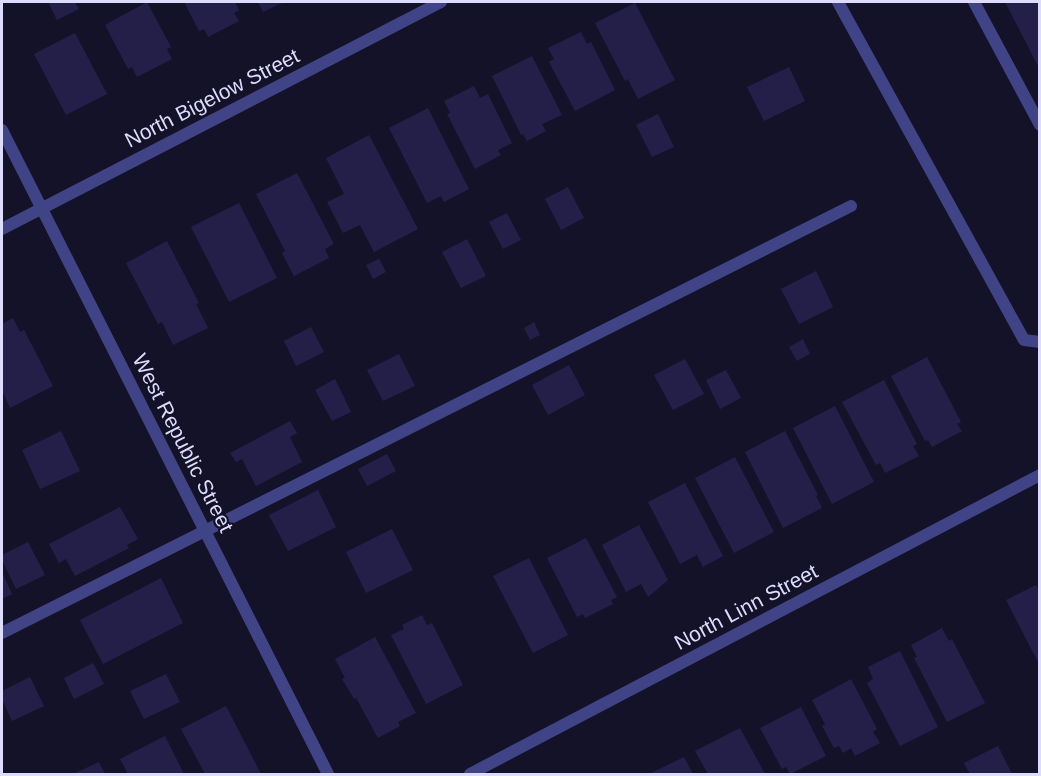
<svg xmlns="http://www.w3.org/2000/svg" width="1041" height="776" viewBox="0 0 1041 776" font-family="Arial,sans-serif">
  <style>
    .building { fill: #241f49 }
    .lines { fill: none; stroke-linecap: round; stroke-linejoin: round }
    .lane { stroke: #404486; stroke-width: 12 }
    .street { stroke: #404486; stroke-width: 12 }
    .labels { text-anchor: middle; stroke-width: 4.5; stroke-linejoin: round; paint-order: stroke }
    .street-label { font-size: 21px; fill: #dddcfd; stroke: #141229 }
  </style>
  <rect width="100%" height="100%" fill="#141229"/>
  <g class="building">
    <path d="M 48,2 L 75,2 L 79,9 L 57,20 Z"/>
    <path d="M 147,2 L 171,47 L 167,49 L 172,59 L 137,77 L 132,67 L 128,69 L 105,25 Z"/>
    <path d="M 184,2 L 235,2 L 239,10 L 234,13 L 239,21 L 208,37 L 204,29 L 199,31 Z"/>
    <path d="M 258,2 L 284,2 L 263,12 Z"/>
    <path d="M 1005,2 L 1040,2 L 1040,70 Z"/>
    <path d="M 635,3 L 675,80 L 638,99 L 628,79 L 625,81 L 595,23 Z"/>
    <path d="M 581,32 L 587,44 L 591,42 L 615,90 L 575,111 L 549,62 L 554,59 L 548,48 Z"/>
    <path d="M 75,33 L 107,94 L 66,115 L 34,54 Z"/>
    <path d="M 532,56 L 562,115 L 542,124 L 546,131 L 527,141 L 523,134 L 521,135 L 492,76 Z"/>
    <path d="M 789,67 L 805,101 L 764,121 L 747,87 Z"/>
    <path d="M 474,86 L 480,98 L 488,94 L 512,143 L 498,150 L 501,155 L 475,169 L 447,114 L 450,113 L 444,101 Z"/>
    <path d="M 428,108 L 469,189 L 444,202 L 441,196 L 427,203 L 389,128 Z"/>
    <path d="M 658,114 L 674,147 L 652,157 L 636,125 Z"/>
    <path d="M 369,135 L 418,229 L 374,252 L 360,225 L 343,233 L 327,202 L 344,194 L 326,158 Z"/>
    <path d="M 297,173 L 334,244 L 325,249 L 329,258 L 294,276 L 282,253 L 285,251 L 256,194 Z"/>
    <path d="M 568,187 L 584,218 L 561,230 L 545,199 Z"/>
    <path d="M 239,203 L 277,278 L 229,302 L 191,227 Z"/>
    <path d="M 507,213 L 521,240 L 503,249 L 489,222 Z"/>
    <path d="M 467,239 L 486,276 L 461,288 L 442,252 Z"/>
    <path d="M 167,241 L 199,303 L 196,304 L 208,328 L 173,345 L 162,322 L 158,324 L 126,263 Z"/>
    <path d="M 379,259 L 386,272 L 373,279 L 366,265 Z"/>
    <path d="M 816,271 L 833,307 L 799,324 L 781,289 Z"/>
    <path d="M 13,318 L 20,332 L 24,330 L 53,386 L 10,408 L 2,390 L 2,324 Z"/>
    <path d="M 534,322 L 540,335 L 530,340 L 524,328 Z"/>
    <path d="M 311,327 L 324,352 L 296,366 L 284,341 Z"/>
    <path d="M 803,339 L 810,354 L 797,361 L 789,347 Z"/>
    <path d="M 399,354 L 415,386 L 383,401 L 367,370 Z"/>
    <path d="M 927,357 L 961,422 L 957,424 L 962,431 L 932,447 L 928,440 L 925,441 L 891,376 Z"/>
    <path d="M 685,359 L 704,394 L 673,410 L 654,375 Z"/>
    <path d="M 569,365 L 585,395 L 548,415 L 532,385 Z"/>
    <path d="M 726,370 L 741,398 L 720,409 L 706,380 Z"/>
    <path d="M 335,379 L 351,412 L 332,421 L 315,390 Z"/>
    <path d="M 884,380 L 917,444 L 913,446 L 919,456 L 885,473 L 880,463 L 876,465 L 842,402 Z"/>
    <path d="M 835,406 L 874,482 L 832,504 L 793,428 Z"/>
    <path d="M 290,421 L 297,433 L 290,437 L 302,462 L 256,486 L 242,459 L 236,462 L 230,453 Z"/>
    <path d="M 61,431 L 80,471 L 40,489 L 22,450 Z"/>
    <path d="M 785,431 L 818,495 L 816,496 L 822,508 L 783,528 L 745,452 Z"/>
    <path d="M 387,454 L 396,471 L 367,486 L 358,469 Z"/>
    <path d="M 735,457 L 774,532 L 734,553 L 695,478 Z"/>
    <path d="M 685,483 L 723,556 L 703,567 L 697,555 L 680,564 L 648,502 Z"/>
    <path d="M 318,490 L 336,527 L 288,551 L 269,515 Z"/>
    <path d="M 120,507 L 138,539 L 127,545 L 129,548 L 75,576 L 66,559 L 59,563 L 49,544 Z"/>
    <path d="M 639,525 L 668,580 L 648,597 L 641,584 L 626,592 L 602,545 Z"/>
    <path d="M 392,529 L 413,570 L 366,593 L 346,552 Z"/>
    <path d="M 586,538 L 617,597 L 611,600 L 613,604 L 585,618 L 583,614 L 577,617 L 547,558 Z"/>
    <path d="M 28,542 L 45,575 L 16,589 L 2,560 L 2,555 Z"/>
    <path d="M 529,558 L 568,635 L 533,653 L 493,576 Z"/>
    <path d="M 2,572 L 12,594 L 2,599 Z"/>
    <path d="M 161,578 L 183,623 L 103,664 L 80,620 Z"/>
    <path d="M 1036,585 L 1040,593 L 1040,661 L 1038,662 L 1006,600 Z"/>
    <path d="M 422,615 L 427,625 L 432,623 L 463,685 L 426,704 L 391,635 L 404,629 L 402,625 Z"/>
    <path d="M 942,628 L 949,641 L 952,639 L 985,703 L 947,722 L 914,658 L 917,657 L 911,645 Z"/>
    <path d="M 375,637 L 416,713 L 398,722 L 400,726 L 378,738 L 356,698 L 354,699 L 342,679 L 345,678 L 335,659 Z"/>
    <path d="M 900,651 L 938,727 L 900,746 L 867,683 L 873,679 L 868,667 Z"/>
    <path d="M 93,663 L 104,684 L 74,699 L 64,678 Z"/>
    <path d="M 166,674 L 180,702 L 144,719 L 130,691 Z"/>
    <path d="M 30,677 L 44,706 L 12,721 L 2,699 L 2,691 Z"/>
    <path d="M 851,679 L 877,729 L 873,732 L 880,743 L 855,756 L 851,748 L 843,753 L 839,746 L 834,748 L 822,726 L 825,724 L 812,700 Z"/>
    <path d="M 226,706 L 261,774 L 205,774 L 181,729 Z"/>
    <path d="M 801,707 L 826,756 L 790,774 L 786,767 L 782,769 L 760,728 Z"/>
    <path d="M 740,728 L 765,774 L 708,774 L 695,751 Z"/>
    <path d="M 165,736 L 184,774 L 128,774 L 120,759 Z"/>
    <path d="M 998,746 L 1012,774 L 970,774 L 964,763 Z"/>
    <path d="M 684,757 L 693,774 L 649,774 Z"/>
    <path d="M 99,762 L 105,774 L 73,774 Z"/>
  </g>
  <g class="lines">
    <g class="lane">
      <path d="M 838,2 L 1024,340 L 1040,342"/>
      <path d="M 974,2 L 1040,125"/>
      <path d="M 2,633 L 851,206"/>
    </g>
    <g class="street">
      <path d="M 2,130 L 328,774"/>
      <path d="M 2,229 L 441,2"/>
      <path d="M 470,774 L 1040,475"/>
    </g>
  </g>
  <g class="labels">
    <g class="street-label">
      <text transform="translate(212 98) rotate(-27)" y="7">North Bigelow Street</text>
      <text transform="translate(183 443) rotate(63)" y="7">West Republic Street</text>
      <text transform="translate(746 607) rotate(-28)" y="7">North Linn Street</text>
    </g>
  </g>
  <rect width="1041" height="776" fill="none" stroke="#dddcfd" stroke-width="6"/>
</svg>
